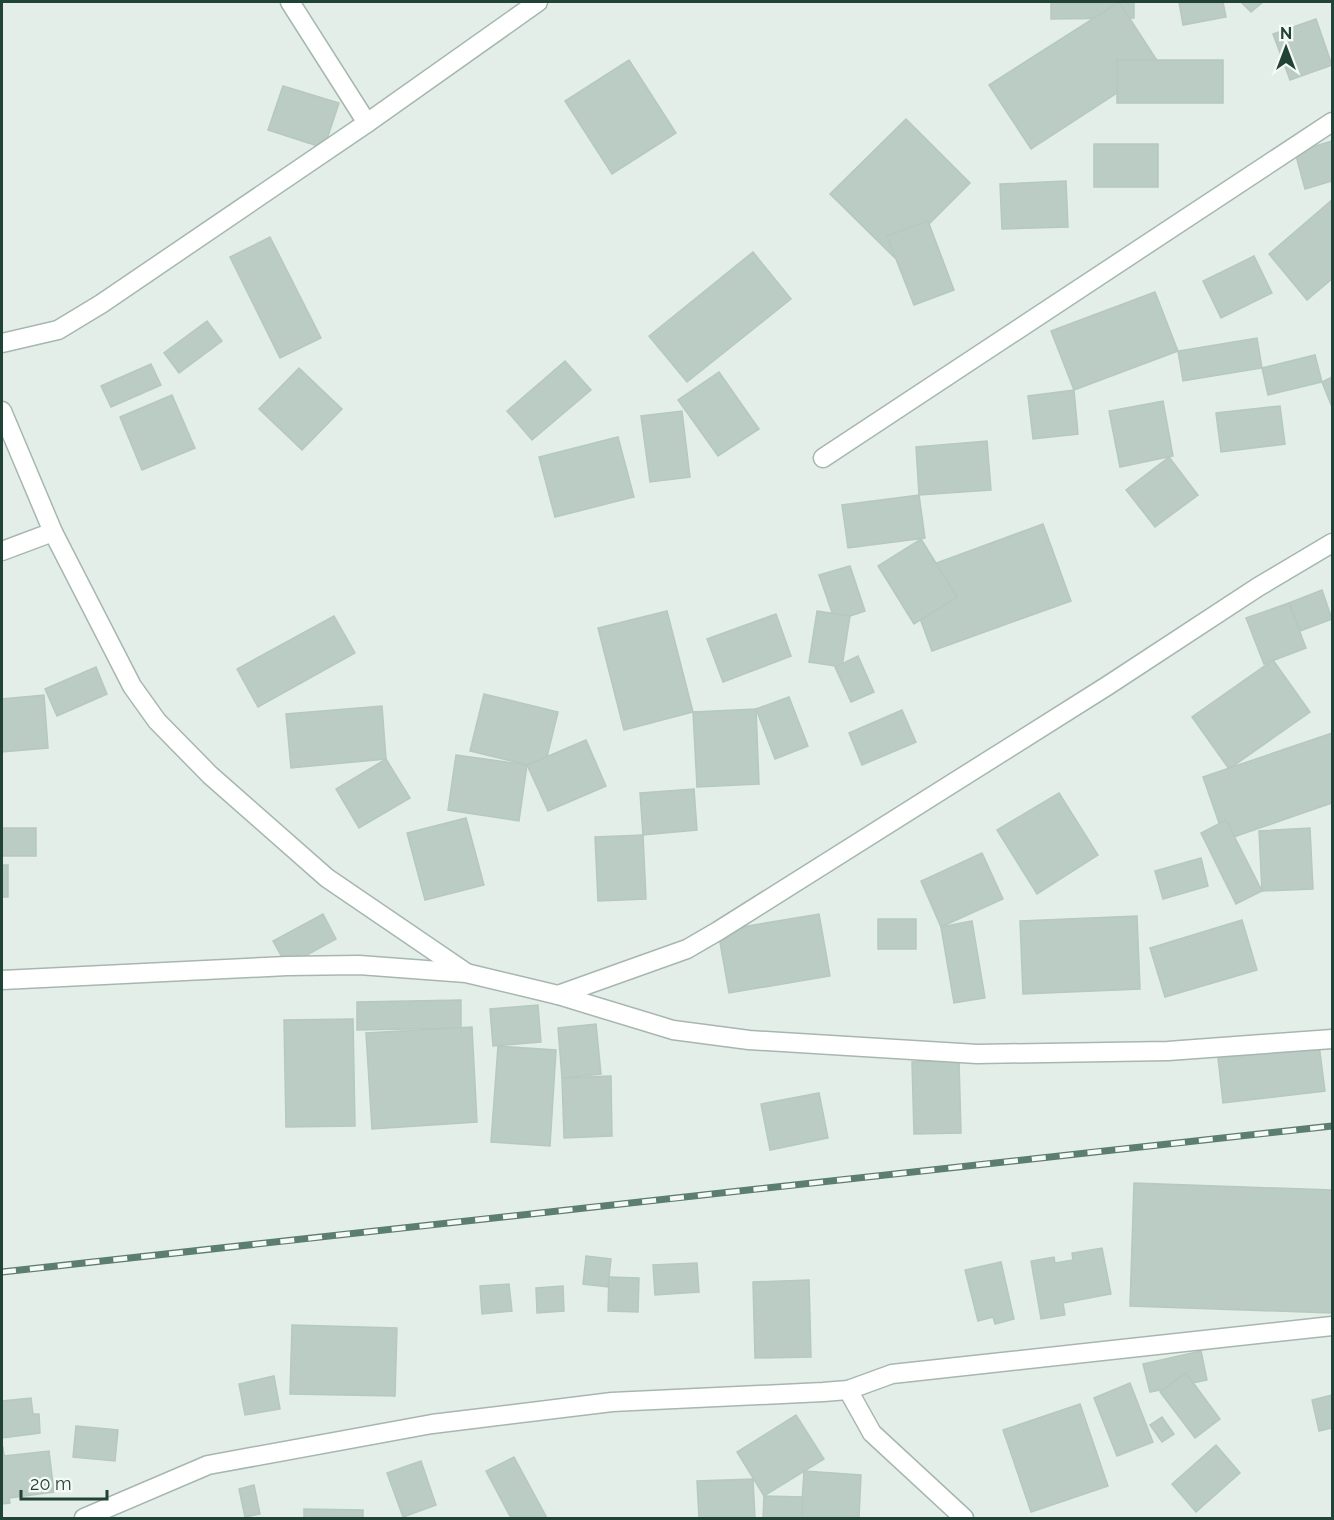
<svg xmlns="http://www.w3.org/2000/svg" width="1334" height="1520" viewBox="0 0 1334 1520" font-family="Raleway,sans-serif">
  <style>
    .building { fill: #bbccc4; stroke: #b5c9bf; stroke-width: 1.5 }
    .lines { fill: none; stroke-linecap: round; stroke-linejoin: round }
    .minor-casing { stroke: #a6b7b0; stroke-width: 21 }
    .minor { stroke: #fff; stroke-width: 18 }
    .rail-casing { stroke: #5c7d72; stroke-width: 7 }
    .rail { stroke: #f5faf7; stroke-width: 4.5; stroke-dasharray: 14; stroke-linecap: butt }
  </style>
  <rect width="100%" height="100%" fill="#e4eee9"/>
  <g class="building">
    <path d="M 1051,2 L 1134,2 L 1134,18 L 1051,19 Z"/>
    <path d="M 1119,2 L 1160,65 L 1031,149 L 989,85 Z"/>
    <path d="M 1179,2 L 1223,2 L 1226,17 L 1183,25 Z"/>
    <path d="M 1241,2 L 1263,2 L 1251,12 Z"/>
    <path d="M 1316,19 L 1332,65 L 1290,80 L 1273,34 Z"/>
    <path d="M 629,60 L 676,133 L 612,174 L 565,101 Z"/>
    <rect x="1117" y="60" width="106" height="43"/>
    <path d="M 283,86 L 339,103 L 324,148 L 268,130 Z"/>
    <path d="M 906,119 L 970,183 L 895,258 L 830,194 Z"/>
    <path d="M 1332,141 L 1332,181 L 1305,189 L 1295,152 Z"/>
    <rect x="1094" y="144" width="64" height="43"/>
    <path d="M 1066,181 L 1068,227 L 1002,229 L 1000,184 Z"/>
    <path d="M 1332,200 L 1332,279 L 1307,300 L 1269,254 Z"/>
    <path d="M 928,221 L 954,290 L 914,305 L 887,236 Z"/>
    <path d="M 270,237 L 321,338 L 280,358 L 230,257 Z"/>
    <path d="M 753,252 L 791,299 L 687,382 L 649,336 Z"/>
    <path d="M 1254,256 L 1272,293 L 1221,318 L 1203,281 Z"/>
    <path d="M 1155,292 L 1178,351 L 1074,390 L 1051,331 Z"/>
    <path d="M 207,321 L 222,341 L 179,373 L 164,353 Z"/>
    <path d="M 1257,338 L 1262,368 L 1183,381 L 1178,351 Z"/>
    <path d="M 1315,355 L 1322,382 L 1268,395 L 1262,368 Z"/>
    <path d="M 565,361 L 591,390 L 532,440 L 507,411 Z"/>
    <path d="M 151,364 L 161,385 L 111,407 L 101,386 Z"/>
    <path d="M 299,368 L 342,409 L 302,450 L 259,409 Z"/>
    <path d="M 719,372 L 759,429 L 718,456 L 678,400 Z"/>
    <path d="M 1332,377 L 1332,407 L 1322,382 Z"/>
    <path d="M 1074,390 L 1078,434 L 1033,439 L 1028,396 Z"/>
    <path d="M 172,395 L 195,448 L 142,470 L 120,417 Z"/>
    <path d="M 1163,401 L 1173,456 L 1120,467 L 1109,411 Z"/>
    <path d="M 1280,406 L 1285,444 L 1221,452 L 1216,413 Z"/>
    <path d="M 682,411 L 690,477 L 650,482 L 641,416 Z"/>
    <path d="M 618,437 L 634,497 L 555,517 L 539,457 Z"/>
    <path d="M 987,441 L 991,490 L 919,495 L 916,447 Z"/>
    <path d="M 1169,457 L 1198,495 L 1155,527 L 1126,490 Z"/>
    <path d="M 919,495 L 925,538 L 848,548 L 842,505 Z"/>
    <path d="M 1043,524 L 1071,601 L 932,651 L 904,575 Z"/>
    <path d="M 921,539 L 957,597 L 914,624 L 878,566 Z"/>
    <path d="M 850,566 L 865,611 L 835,621 L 819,575 Z"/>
    <path d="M 1322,590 L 1332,619 L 1300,631 L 1289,603 Z"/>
    <path d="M 1289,603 L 1306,648 L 1264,664 L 1246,618 Z"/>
    <path d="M 667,611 L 693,712 L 624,730 L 598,628 Z"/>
    <path d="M 817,611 L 850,616 L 842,667 L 809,662 Z"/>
    <path d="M 776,614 L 791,656 L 723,682 L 707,639 Z"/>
    <path d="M 334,616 L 355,653 L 258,707 L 237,669 Z"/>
    <path d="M 858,656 L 874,692 L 851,702 L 835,667 Z"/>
    <path d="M 1273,660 L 1310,712 L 1229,769 L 1192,717 Z"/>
    <path d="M 96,667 L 107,694 L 57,716 L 45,689 Z"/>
    <path d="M 484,694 L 558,712 L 544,769 L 470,751 Z"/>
    <path d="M 44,695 L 48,748 L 2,752 L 2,699 Z"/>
    <path d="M 789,697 L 808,746 L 775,759 L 756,709 Z"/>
    <path d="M 382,706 L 386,759 L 291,768 L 286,714 Z"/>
    <path d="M 756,709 L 759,784 L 697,787 L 693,712 Z"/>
    <path d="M 902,710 L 916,742 L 862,765 L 849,733 Z"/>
    <path d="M 1332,733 L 1332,803 L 1225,840 L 1203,777 Z"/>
    <path d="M 586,740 L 606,786 L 548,811 L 527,765 Z"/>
    <path d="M 456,755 L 527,765 L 519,821 L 448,810 Z"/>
    <path d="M 386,759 L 410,798 L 359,828 L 336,789 Z"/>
    <path d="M 694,789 L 697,830 L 643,835 L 640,793 Z"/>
    <path d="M 1059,793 L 1098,855 L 1037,894 L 997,830 Z"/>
    <path d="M 466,818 L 484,885 L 425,900 L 407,833 Z"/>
    <path d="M 1226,820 L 1262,891 L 1236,904 L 1201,833 Z"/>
    <rect x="2" y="828" width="34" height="28"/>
    <path d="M 1310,828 L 1313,889 L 1262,891 L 1259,831 Z"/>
    <path d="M 643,835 L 646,899 L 598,901 L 595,837 Z"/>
    <path d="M 982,853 L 1003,899 L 941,927 L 921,881 Z"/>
    <path d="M 1201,858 L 1208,886 L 1163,899 L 1155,871 Z"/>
    <rect x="2" y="865" width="6" height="32"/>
    <path d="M 323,914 L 336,939 L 287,966 L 273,941 Z"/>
    <path d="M 819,914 L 830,976 L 729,993 L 718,931 Z"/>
    <path d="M 1137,916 L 1140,989 L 1023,994 L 1020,921 Z"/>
    <rect x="878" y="919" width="38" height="30"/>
    <path d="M 1242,920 L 1257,970 L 1165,997 L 1150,948 Z"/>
    <path d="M 972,921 L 985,998 L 954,1003 L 941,927 Z"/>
    <path d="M 461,1000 L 461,1028 L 357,1030 L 357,1002 Z"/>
    <path d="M 538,1005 L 541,1042 L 493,1046 L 490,1009 Z"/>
    <path d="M 353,1019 L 355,1126 L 286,1127 L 284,1020 Z"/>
    <path d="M 596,1024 L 601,1074 L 562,1078 L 558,1028 Z"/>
    <path d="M 472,1027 L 477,1122 L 372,1129 L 366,1033 Z"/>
    <path d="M 1318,1037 L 1325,1091 L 1223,1103 L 1217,1049 Z"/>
    <path d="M 498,1046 L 556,1050 L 550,1146 L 491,1142 Z"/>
    <path d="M 959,1060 L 961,1133 L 914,1134 L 912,1062 Z"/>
    <path d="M 611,1076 L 612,1136 L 564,1138 L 562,1078 Z"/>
    <path d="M 819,1093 L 828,1138 L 770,1150 L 761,1104 Z"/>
    <path d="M 1134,1183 L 1332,1190 L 1332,1313 L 1130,1306 Z"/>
    <path d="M 1102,1248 L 1111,1294 L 1063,1303 L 1065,1315 L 1041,1319 L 1031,1261 L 1054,1257 L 1055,1263 L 1073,1260 L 1072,1253 Z"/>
    <path d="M 586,1256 L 611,1259 L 608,1287 L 583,1284 Z"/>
    <path d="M 1001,1262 L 1014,1319 L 995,1324 L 993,1317 L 978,1321 L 965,1270 Z"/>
    <path d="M 697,1263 L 699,1292 L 655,1295 L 653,1265 Z"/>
    <path d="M 609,1277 L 639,1278 L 638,1312 L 608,1311 Z"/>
    <path d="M 809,1280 L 811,1357 L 755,1358 L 753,1282 Z"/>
    <path d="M 509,1284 L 512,1311 L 482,1314 L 480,1286 Z"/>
    <path d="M 563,1286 L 564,1311 L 537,1313 L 536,1288 Z"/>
    <path d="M 292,1325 L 397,1328 L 395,1396 L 290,1394 Z"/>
    <path d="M 1201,1351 L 1207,1380 L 1150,1392 L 1143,1364 Z"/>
    <path d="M 1186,1373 L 1220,1419 L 1195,1438 L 1160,1392 Z"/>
    <path d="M 274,1376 L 280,1409 L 245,1415 L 239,1384 Z"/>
    <path d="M 1130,1383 L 1153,1442 L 1117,1456 L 1094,1398 Z"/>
    <path d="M 1332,1395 L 1332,1428 L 1319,1431 L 1312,1400 Z"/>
    <path d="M 31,1398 L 33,1414 L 39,1414 L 40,1433 L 2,1438 L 2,1401 Z"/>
    <path d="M 1080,1404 L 1108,1486 L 1031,1512 L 1003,1430 Z"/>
    <path d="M 796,1415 L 824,1459 L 764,1496 L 737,1452 Z"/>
    <path d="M 1162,1417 L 1174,1434 L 1162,1442 L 1150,1425 Z"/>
    <path d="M 76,1426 L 118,1430 L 115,1461 L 73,1457 Z"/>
    <path d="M 1216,1445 L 1240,1473 L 1196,1512 L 1172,1484 Z"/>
    <path d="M 2,1447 L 3,1447 L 4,1456 L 49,1451 L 54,1492 L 9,1498 L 10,1503 L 2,1504 Z"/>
    <path d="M 514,1457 L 547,1518 L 511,1518 L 486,1471 Z"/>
    <path d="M 421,1461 L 436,1505 L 403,1517 L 387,1473 Z"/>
    <path d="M 804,1471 L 861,1475 L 859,1518 L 801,1518 Z"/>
    <path d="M 753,1479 L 755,1518 L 699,1518 L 697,1481 Z"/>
    <path d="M 254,1485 L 260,1514 L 245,1517 L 239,1489 Z"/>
    <path d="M 764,1496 L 803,1497 L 802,1518 L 763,1518 Z"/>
    <path d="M 304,1509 L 363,1510 L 363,1518 L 304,1518 Z"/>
  </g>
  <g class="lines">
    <g class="minor-casing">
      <g id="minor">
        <path d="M 290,2 L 367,123"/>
        <path d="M 2,343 L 58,330 L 101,304 L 367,123 L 538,2"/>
        <path d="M 2,411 L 53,532 L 132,686 L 157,721 L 210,775 L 327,878 L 465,972"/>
        <path d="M 823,458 L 1332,122"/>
        <path d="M 2,551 L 53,532"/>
        <path d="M 2,980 L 287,966 L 359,965 L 466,973 L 558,995 L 673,1030 L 749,1040 L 977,1054 L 1168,1051 L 1332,1039"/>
        <path d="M 558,995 L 687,949 L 718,931 L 1107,686 L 1258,587 L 1332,543"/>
        <path d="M 848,1390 L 872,1433 L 964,1518"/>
        <path d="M 84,1518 L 208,1465 L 432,1424 L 612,1402 L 823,1392 L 848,1390 L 892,1374 L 1332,1326"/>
      </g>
    </g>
    <use href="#minor" class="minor"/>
    <g class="rail-casing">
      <path id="rail" d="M 2,1272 L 1332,1126"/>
    </g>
    <use href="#rail" class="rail"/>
  </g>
  <rect width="1334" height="1520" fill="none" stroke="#214237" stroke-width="6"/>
  <g transform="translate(1286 48)" stroke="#f5faf7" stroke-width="4.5" paint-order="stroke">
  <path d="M0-4.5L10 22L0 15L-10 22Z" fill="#214237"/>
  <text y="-9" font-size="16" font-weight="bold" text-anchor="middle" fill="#214237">N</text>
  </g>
  <path d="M21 1490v9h86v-9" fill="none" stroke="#214237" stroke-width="3"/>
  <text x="30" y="1490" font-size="18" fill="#214237" stroke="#f5faf7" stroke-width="4.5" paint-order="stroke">20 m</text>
</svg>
